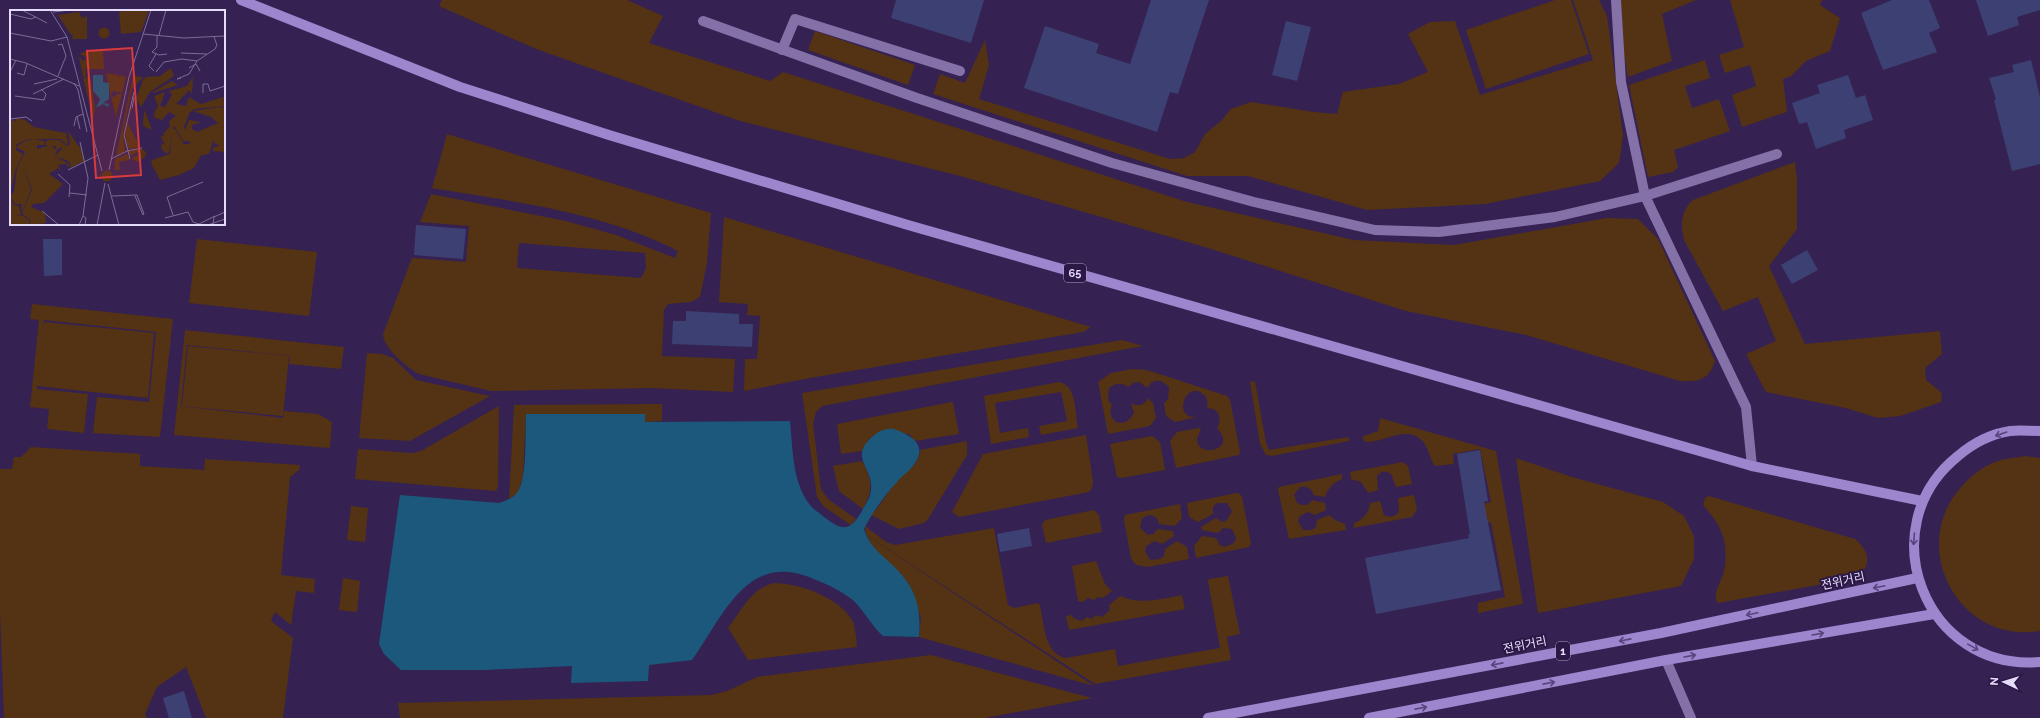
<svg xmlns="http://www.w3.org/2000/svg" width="2040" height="718" viewBox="0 0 2040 718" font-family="Raleway,'Noto Sans KR',sans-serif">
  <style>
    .green { fill: #543214; fill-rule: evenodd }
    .water { fill: #1b587c }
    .building { fill: #3d4073 }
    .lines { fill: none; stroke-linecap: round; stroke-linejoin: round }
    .minor { stroke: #8371a8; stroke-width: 10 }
    .major { stroke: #9e86ce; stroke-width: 10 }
    .oneway { stroke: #59447d }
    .labels { text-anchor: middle; stroke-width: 4; stroke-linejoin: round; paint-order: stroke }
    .shield { fill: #2b1847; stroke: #ada1c5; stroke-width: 1 }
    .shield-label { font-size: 11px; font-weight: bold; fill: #e5dcfb }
    .street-label { font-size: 12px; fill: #e5dcfb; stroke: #2b1847 }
    .inset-road { fill: none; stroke: #7b6c96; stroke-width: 1 }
    .view { fill: #d83a3d; fill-opacity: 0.15; stroke: #d83a3d; stroke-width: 2 }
    .inset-edge { fill: none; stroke: #e5dcfb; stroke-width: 2 }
  </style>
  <rect width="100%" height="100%" fill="#352252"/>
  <g class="green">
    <path d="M 442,0 L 627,0 L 663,16 L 649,43 L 770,81 L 783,72 L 1187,202 L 1354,240 L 1454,245 L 1607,218 L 1638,219 L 1658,239 L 1715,361 C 1709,380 1699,382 1680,381 L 1526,335 L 1406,311 L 1208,248 L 964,177 L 740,121 L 536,49 L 439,6 Z"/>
    <path d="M 1555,0 L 1571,0 L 1589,54 L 1486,89 L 1466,30 Z"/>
    <path d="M 1573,0 L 1599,0 L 1607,16 L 1623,135 L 1619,163 L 1600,181 L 1485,204 L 1367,210 L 1248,176 L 1187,176 L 933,94 L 940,74 L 965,83 L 985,40 L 989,65 L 979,99 L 1170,159 L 1184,158 L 1195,152 L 1205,134 L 1221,121 L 1231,109 L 1251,102 L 1314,112 L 1337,114 L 1343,92 L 1399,84 L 1428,72 L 1408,34 L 1430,22 L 1455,21 L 1480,95 L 1593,60 Z"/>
    <path d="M 1618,0 L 1696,0 L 1662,14 L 1672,61 L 1628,77 L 1620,31 Z"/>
    <path d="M 1730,0 L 1822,0 L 1820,5 L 1840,18 L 1830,51 L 1806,61 L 1791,76 L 1783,79 L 1787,112 L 1742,127 L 1732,95 L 1756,86 L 1750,65 L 1725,73 L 1719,55 L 1744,47 Z"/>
    <path d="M 815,31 L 915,65 L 908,85 L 808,50 Z"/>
    <path d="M 1705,60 L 1710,78 L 1685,86 L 1692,108 L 1719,99 L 1730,131 L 1674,150 L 1678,167 L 1673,172 L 1648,177 L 1629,85 Z"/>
    <path d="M 447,134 L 711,213 L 707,263 L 700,297 L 691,302 L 668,304 L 664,310 L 662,356 L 735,359 L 733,392 L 652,388 L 491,391 L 419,374 C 408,368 383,348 383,334 L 412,258 L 466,262 L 469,226 L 420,222 L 431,194 L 566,221 L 616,235 L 675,258 L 678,251 C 602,212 515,202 432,188 ZM 519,243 L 645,253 L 646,268 L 641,278 L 517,268 Z"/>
    <path d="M 1795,162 L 1797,180 L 1797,229 L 1769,266 L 1805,344 L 1940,331 L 1942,354 L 1925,368 L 1926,380 L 1942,393 L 1941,402 L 1900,416 L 1878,418 L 1846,408 L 1766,392 L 1746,354 L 1776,341 L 1758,297 L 1723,311 L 1685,242 C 1680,228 1680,211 1693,200 Z"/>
    <path d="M 724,217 L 1091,327 L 1083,332 L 810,378 L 744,391 L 745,359 L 757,359 L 760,316 L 747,315 L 748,304 L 719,302 Z"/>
    <path d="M 197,239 L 317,252 L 309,316 L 189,303 Z"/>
    <path d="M 32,304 L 173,319 L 160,437 L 93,433 L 97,397 L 149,402 L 156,332 L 44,320 L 41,348 L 44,322 L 154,333 L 148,398 L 37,386 L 37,389 L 88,394 L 84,433 L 47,429 L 49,409 L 30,407 L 39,320 L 30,319 Z"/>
    <path d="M 185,330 L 344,347 L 341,369 L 289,364 L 290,356 L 187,345 L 181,406 L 283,418 L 284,411 L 318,414 L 332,422 L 330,448 L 174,435 Z"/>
    <path d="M 1122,340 L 1143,346 L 822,406 L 816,412 L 813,423 L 821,489 L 828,499 L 856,519 L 851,525 L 824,507 L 817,497 L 802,393 Z"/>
    <path d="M 188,346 L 289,356 L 283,416 L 182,406 Z"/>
    <path d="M 367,353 L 382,354 L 393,358 L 416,380 L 490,396 L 410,441 L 359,438 Z"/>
    <path d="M 1132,369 L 1147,370 L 1227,396 L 1230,400 L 1240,451 L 1239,455 L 1176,468 L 1170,441 L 1177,432 L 1199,428 L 1201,430 C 1182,459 1242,455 1217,428 C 1223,419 1219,408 1207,408 C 1208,404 1208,400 1205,396 C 1188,376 1170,419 1197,417 L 1175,422 L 1166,416 L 1164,403 L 1168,399 L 1169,387 C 1163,380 1152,377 1148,388 L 1139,382 L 1133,383 L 1128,387 C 1121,382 1116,383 1109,388 L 1108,400 L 1112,405 C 1105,423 1127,431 1134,412 L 1131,404 C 1138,406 1145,406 1148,398 L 1153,403 L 1156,418 L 1150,426 L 1108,434 L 1098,382 L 1111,373 Z"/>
    <path d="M 1255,381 L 1266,443 L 1269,450 L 1349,437 L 1349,441 L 1272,456 L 1266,455 L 1260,444 L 1250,382 Z"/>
    <path d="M 1059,382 C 1077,385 1075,413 1078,428 L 1041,435 L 1039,426 L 1067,421 L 1061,392 L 995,403 L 1000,433 L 1028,428 L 1029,437 L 991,444 L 984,396 Z"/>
    <path d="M 952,402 L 953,403 L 959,434 L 915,441 L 909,434 L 879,432 L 869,439 L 862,451 L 841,454 L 837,424 Z"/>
    <path d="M 662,404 L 662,421 L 645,422 L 645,414 L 526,414 L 523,478 L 517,494 L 509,499 L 514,405 Z"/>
    <path d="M 499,406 L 498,486 L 496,491 L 355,479 L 358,449 L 412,453 L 421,451 Z"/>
    <path d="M 1380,418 L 1496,451 L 1523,604 L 1478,613 L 1478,603 L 1505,597 L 1491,522 L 1476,524 L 1472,506 L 1491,502 L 1480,449 L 1453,454 L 1454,464 L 1435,466 C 1430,459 1429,450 1424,443 C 1409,423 1385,443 1365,442 L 1362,437 L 1378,431 Z"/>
    <path d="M 1086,435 L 1093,481 L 1092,488 L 1089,492 L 959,517 L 952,512 L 983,454 Z"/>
    <path d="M 1152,436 L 1160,442 L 1165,470 L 1122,478 L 1117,477 L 1110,444 Z"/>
    <path d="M 967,441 L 967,455 L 928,519 L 924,523 L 899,529 L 871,515 C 881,505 887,493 896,482 C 905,471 919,466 920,450 Z"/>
    <path d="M 31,447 L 140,454 L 140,466 L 204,470 L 205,459 L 300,465 L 299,470 L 290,477 L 281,575 L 315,579 L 314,593 L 296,591 L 291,625 L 275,612 L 271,621 L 293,638 L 283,718 L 206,718 L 186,667 L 157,687 L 145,714 L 147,718 L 4,718 L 0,611 L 0,469 L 12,469 L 14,457 L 21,457 Z"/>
    <path d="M 2025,456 L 2040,458 L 2040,631 C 1958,645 1906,545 1963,485 C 1972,475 1985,465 1998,461 C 2006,458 2016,458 2025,456 Z"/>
    <path d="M 1516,458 L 1572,477 L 1663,502 L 1684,516 L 1694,536 L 1694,559 L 1681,586 L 1538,613 Z"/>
    <path d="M 862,461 C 873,481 873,489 863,509 L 839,491 L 833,466 Z"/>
    <path d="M 1403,462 L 1408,466 L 1412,484 L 1396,487 L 1391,474 C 1385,470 1382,471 1377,476 L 1378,490 L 1368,493 L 1361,482 L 1351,479 L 1350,472 Z"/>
    <path d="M 1342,474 L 1342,479 C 1333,483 1328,488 1325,497 L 1313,495 C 1313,488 1306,486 1300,487 L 1294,495 L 1297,503 C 1303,506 1309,506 1312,500 L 1325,503 L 1326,510 L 1315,515 L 1308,512 L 1300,516 L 1298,521 L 1303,530 L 1312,530 L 1316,527 L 1317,520 L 1329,515 L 1335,520 L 1345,524 L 1346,530 L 1289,539 L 1278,490 L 1279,487 Z"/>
    <path d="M 1236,493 L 1240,494 L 1242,497 L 1251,543 L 1249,547 L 1196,558 L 1194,546 L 1202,536 L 1216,538 L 1220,545 L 1225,547 L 1234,543 L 1236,538 L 1232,529 L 1223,528 L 1218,533 L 1202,530 L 1201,527 L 1216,518 L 1222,522 L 1227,520 L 1232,511 L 1227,503 L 1217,503 L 1213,507 L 1213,514 L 1198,522 L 1189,517 L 1187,503 Z"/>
    <path d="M 1414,495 L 1417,510 L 1412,517 L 1354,528 L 1354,523 C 1363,520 1369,513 1370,503 L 1380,501 L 1384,515 C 1390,518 1394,517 1399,512 L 1398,498 Z"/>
    <path d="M 1709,496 L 1855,539 C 1872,553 1872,570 1851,579 L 1718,603 C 1711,596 1722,580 1724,571 C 1726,561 1726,550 1724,540 C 1721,527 1712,515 1703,505 L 1705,498 Z"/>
    <path d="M 1180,504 L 1182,518 L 1175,526 L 1159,524 C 1157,514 1148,513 1142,519 L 1140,528 L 1148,535 L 1153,534 L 1158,529 L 1173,531 L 1174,536 L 1162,544 L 1155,541 L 1146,546 L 1145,551 L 1150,560 L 1160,559 L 1164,556 L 1165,549 L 1177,541 L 1187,547 L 1189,559 L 1148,567 L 1136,565 L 1131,558 L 1124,520 L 1125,515 Z"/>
    <path d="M 351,506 L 368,508 L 365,542 L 347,540 Z"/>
    <path d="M 1094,510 L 1099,515 L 1102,532 L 1046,543 L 1042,525 L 1045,520 Z"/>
    <path d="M 865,526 L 886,542 L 895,545 L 994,528 L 1008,605 L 1014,608 L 1038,603 L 1040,605 C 1044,623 1044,654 1066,658 L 1115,649 L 1118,666 L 1220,648 L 1208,581 L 1209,579 L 1228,576 L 1240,634 L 1227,637 L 1231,660 L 1095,684 L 866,535 Z"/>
    <path d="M 866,535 L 1094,686 L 919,637 L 921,617 L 901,574 L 876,552 Z"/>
    <path d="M 1096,561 L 1105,584 L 1112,591 L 1103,598 L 1098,597 L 1094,600 L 1088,598 L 1083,602 L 1078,601 L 1072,566 Z"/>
    <path d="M 343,578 L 360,581 L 357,612 L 339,610 Z"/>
    <path d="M 774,583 C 798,583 839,597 852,620 C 856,628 856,638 857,647 L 748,660 L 728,628 C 742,610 750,589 774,583 Z"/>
    <path d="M 1182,595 L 1185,609 L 1069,630 L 1066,616 L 1072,615 L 1073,618 L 1082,621 L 1087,617 L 1092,619 L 1096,615 L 1102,617 L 1110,610 L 1109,605 L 1120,596 C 1140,605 1161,599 1182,595 Z"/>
    <path d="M 931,655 L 1092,698 L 985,718 L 400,718 L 398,703 L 711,695 L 727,691 L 757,677 Z"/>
  </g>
  <path class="water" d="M 526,414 L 645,414 L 645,422 L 790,421 C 793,449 792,482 810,505 C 814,510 820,513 824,517 C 842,531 850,532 862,511 C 864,506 869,500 870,495 C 878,468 843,458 877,433 C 881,430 889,428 894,429 C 914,436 929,447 912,467 C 908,473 901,476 897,482 C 884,496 872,513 864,529 C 870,550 888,558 901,574 C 918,593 921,613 919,637 L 883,636 C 872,626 866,614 856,603 C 846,593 829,585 816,580 C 748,548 724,615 692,660 L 649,665 L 648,681 L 571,683 L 572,666 L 485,670 L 401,670 L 384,654 L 379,644 L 400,495 L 499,503 C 505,501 511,499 516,494 C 528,482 525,432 526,414 Z"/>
  <g class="building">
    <path d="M 896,0 L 984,0 L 971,43 L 891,18 Z"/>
    <path d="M 1151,0 L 1209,0 L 1178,94 L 1170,92 L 1157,132 L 1024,88 L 1045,26 L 1099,44 L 1096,53 L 1130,64 Z"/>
    <path d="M 1892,0 L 1929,0 L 1940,28 L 1929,33 L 1937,52 L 1883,70 L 1861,13 Z"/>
    <path d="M 1976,0 L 2040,0 L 2040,10 L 2017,17 L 2019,25 L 1988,36 Z"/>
    <path d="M 1286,21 L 1311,27 L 1297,81 L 1272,75 Z"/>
    <path d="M 2031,60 L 2040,97 L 2040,164 L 2012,171 L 1994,100 L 1996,99 L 1989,78 L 2014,72 L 2012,65 Z"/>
    <path d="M 1848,75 L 1856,98 L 1865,95 L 1873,120 L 1844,130 L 1846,138 L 1816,149 L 1807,122 L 1799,124 L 1792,103 L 1820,93 L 1817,85 Z"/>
    <path d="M 416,225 L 466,229 L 463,259 L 414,255 Z"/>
    <path d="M 43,239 L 62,239 L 62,275 L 44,276 Z"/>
    <path d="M 1807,250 L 1818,270 L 1792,284 L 1781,265 Z"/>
    <path d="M 686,311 L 739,314 L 739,324 L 753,324 L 752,347 L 672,344 L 673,321 L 686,321 Z"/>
    <path d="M 1480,450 L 1488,501 L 1484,502 L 1501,590 L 1376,614 L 1365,558 L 1469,538 L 1468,534 L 1470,534 L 1457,454 Z"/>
    <path d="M 1029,528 L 1032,546 L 1000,552 L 997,534 Z"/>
    <path d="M 184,691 L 192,718 L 169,718 L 163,698 Z"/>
  </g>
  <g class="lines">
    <g class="minor">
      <path d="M 1616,0 L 1621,82 L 1645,196 L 1746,407 L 1752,466"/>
      <path d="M 703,21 L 917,98 L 1112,163 L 1254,202 L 1375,230 L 1439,232 L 1555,217 L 1645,196 L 1777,154"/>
      <path d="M 782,50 L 795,19 L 960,71"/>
      <path d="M 1666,660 L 1691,718"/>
    </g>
    <g class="major">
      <path d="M 241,0 L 460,87 L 609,135 L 908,225 L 1752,466 L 1922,501"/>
      <path d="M 2040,431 C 2030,431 2019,430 2010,431 C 1991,434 1972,444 1958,456 C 1869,527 1925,672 2040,662"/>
      <path d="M 1208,718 L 1661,633 L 1917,578"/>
      <path d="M 1369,718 L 1666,660 L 1934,614"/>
    </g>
  </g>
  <defs><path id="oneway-shaft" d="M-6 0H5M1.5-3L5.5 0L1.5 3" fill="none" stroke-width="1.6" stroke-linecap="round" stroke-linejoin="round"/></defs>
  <g class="oneway">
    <use href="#oneway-shaft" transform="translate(2001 434) rotate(161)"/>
    <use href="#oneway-shaft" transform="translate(1914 539) rotate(94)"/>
    <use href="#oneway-shaft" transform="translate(1879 587) rotate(168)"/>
    <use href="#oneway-shaft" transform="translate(1752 614) rotate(168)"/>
    <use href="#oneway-shaft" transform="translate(1818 634) rotate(-10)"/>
    <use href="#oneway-shaft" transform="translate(1625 640) rotate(169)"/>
    <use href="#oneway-shaft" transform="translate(1973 647) rotate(29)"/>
    <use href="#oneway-shaft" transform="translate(1690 656) rotate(-10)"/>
    <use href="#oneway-shaft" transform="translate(1497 664) rotate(169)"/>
    <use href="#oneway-shaft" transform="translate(1549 683) rotate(-11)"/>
    <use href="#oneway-shaft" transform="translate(1421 708) rotate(-11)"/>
  </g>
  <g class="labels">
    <g class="shield">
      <rect x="1064" y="264" width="22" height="18" rx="3"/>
      <rect x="1556" y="642" width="14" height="18" rx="3"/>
    </g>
    <g class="shield-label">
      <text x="1075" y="277">65</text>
      <text x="1563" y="655">1</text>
    </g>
    <g class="street-label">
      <text transform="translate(1843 581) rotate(-12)" y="4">전위거리</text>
      <text transform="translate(1525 645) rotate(-11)" y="4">전위거리</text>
    </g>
  </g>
  <g transform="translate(10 10)">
    <rect width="215" height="215" fill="#352252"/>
    <path d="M 113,0 L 139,0 L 131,22 L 111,24 L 109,3 ZM 69,2 L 72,8 L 77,6 L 77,29 L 62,29 L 63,23 L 61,25 L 48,5 ZM88.5 23a5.5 5.5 0 1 1 11 0a5.5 5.5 0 1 1-11 0ZM 93,40 L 94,59 L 73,59 L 76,60 L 76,66 L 73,67 L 69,46 L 73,51 L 77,48 L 70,44 L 73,42 ZM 161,58 L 164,66 L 140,82 L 131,97 L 126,89 L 133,70 L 136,67 L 150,66 ZM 96,63 L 108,65 L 108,68 L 110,65 L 116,67 L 112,83 L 103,81 L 101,86 ZM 80,66 L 85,99 L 83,109 L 73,68 ZM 123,66 L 133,67 L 122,79 L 113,123 L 115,141 L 106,146 ZM 183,67 L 182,84 L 179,80 L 166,94 L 176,96 L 179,87 L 191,94 L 213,87 L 215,96 L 185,99 L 180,102 L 174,117 L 179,131 L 173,131 L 165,117 L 163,117 L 159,142 L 156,144 L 151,138 L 152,133 L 155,135 L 151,127 L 153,125 L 156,128 L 153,124 L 160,116 L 159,111 L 166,106 L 159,102 L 152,110 L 145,108 L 144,103 L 148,96 L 144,86 L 155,82 L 150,96 L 155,97 L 162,85 L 159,81 L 177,76 ZM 162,71 L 168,75 L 143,83 L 143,82 ZM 106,84 L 112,84 L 106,107 L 101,86 L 106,87 ZM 120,97 L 124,100 L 120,100 L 117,112 L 130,137 L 121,139 L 118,138 L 115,124 ZM 210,97 L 215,98 L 215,142 L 202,141 L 204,137 L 210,136 L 204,133 L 204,129 L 199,144 L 191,145 L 184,158 L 169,165 L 150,170 L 141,153 L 142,150 L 160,144 L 162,119 L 165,119 L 174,134 L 180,134 L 175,120 L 179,110 L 191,112 L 182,115 L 182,119 L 187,122 L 208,113 L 201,107 L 183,101 ZM 134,101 L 135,101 L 142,120 L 133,116 ZM 6,108 L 15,110 L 24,117 L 56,123 L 58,133 L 57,135 L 50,129 L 26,129 L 15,130 L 6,135 L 6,140 L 13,144 L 6,159 L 0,183 L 0,113 L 3,109 L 6,112 ZM 58,121 L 71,139 L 74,151 L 60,158 L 61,154 L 58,151 L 45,146 L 52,139 L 52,137 L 47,140 L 45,146 L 60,155 L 59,157 L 56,154 L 48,155 L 52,162 L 48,158 L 39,164 L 53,174 L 34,193 L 23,194 L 21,197 L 35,203 L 36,213 L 20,215 L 20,209 L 12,204 L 22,179 L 13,158 L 21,179 L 12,203 L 11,194 L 5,194 L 0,187 L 4,181 L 7,158 L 15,142 L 6,137 L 15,131 L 25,129 L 34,131 L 35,135 L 27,135 L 27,139 L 38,136 L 44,139 L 46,139 L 46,136 L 43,136 L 44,139 L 36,135 L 35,131 L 40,130 L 49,130 L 57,136 L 60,134 ZM 132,139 L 136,142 L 135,147 L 129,152 L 123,150 L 122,147 L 130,145 L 128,142 L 121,146 L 118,141 ZM 117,144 L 120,150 L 109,152 L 110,160 L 105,160 L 105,149 ZM91.5 166a5.5 5.5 0 1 1 11 0a5.5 5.5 0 1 1-11 0ZM 0,188 L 4,195 L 9,196 L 11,204 L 6,206 L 11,205 L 19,209 L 19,215 L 0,215 Z" fill="#543214"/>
    <path d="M 83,65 L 93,65 L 93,72 L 99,73 L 99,89 L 93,93 L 99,94 L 98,97 L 93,94 L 86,98 L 90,89 L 83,81 Z" fill="#1b587c"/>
    <path class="inset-road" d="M 12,0 L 37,13M 40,0 L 57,27 L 92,161M 43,2 L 60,0M 0,4 L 21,9 L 26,7M 0,23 L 41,31 L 57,27M 133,24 L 174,28 L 215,26M 147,25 L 147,37 L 142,42 L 149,45 L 157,44M 149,25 L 156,0M 48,35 L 52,34 L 56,46 L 48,66M 171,43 L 197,44M 0,49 L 16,53 L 69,76M 179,58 L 186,54 L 190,61M 144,61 L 139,56 L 146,44M 0,62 L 6,50M 146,62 L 154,52 L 172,49 L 187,51M 7,63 L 14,65 L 17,54M 171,68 L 167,69 L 179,64 L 187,51 L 205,39 L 207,35 L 204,27M 64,73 L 68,80 L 77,122M 24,74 L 47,69M 193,83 L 193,74 L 198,74 L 200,81 L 215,76M 23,84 L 54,69M 5,86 L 34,90 L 36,84 L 31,79M 122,98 L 124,88 L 122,87M 67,107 L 70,119M 0,109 L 16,107 L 22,111M 64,116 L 66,107 L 73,104M 70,132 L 78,168 L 73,206M 101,149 L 117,141 L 132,138M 120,149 L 114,125 L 124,82M 58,160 L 88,145M 99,160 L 119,67 L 141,0M 48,164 L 60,175 L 59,187M 98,174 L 109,215M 60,183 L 77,185M 102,186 L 127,185 L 134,204 L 133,205 L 125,186M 32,201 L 49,215M 163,205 L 157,187 L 193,172M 155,208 L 178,202 L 183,212 L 189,214 L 205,206M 203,214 L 204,207 L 215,202M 69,215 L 73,206 L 76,208 L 75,215M 87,215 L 95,173M 198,215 L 215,209"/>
    <path class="view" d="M 122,38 L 131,165 L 86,168 L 77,41 Z"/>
    <rect width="215" height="215" class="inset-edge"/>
  </g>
  <g transform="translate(2004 682) rotate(274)" stroke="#2b1847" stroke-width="3" paint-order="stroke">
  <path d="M0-3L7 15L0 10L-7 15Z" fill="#e5dcfb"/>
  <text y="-6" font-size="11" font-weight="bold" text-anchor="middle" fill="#e5dcfb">N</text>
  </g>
</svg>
